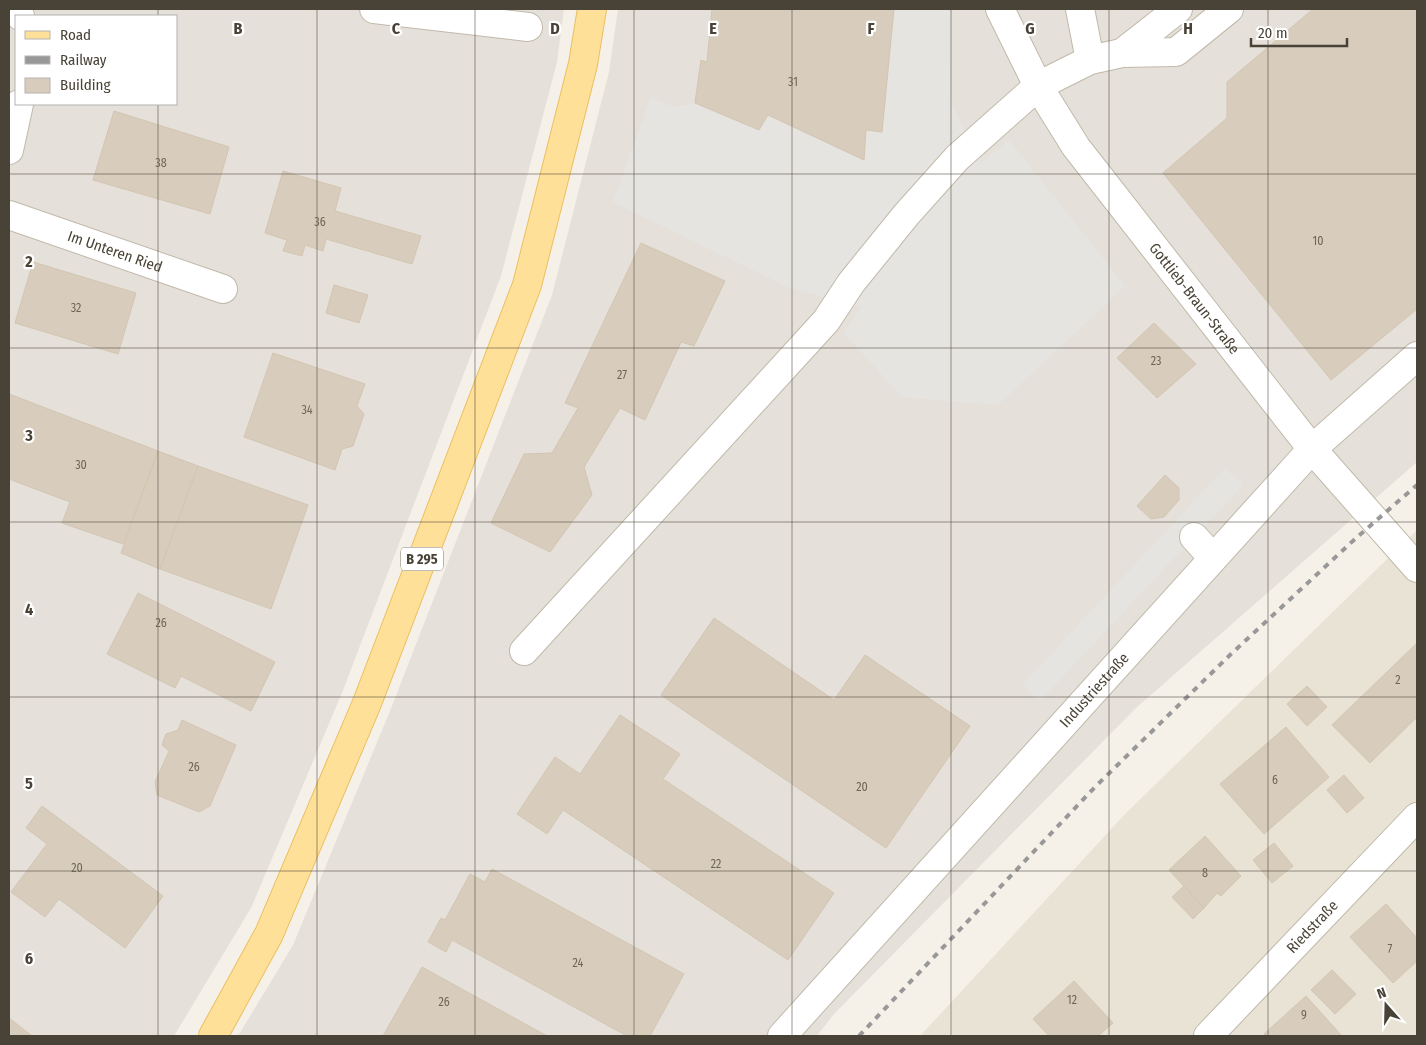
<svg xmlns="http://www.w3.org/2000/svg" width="1426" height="1045" viewBox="0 0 1426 1045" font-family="'Fira Sans Condensed',sans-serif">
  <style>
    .residential { fill: #e9e3d6 }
    .industrial { fill: #e5e0da; fill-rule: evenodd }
    .parking { fill: #e6e4e0 }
    .building { fill: #d8cdbd; stroke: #d3c5b0 }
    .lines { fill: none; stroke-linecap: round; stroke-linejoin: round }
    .minor-casing { stroke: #c1b9aa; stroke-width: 30 }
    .major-casing { stroke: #ebbf61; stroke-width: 30 }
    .minor { stroke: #fff; stroke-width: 28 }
    .major { stroke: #ffe098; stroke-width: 28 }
    .rail { stroke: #989898; stroke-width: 4; stroke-dasharray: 6 6; stroke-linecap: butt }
    .grid { fill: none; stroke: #494236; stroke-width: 1; stroke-opacity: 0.55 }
    .labels { text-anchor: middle; stroke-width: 4.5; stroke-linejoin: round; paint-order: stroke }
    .number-label { font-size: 12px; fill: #6d6558 }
    .shield { fill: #fff; stroke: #807b72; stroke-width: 1 }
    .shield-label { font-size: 14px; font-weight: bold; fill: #494236 }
    .street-label { font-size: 15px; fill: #494236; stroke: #fff }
    .grid-label { font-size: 16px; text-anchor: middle; font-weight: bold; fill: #494236; stroke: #fff; stroke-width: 4.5; stroke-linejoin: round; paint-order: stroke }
  </style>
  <rect width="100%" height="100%" fill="#f5f1e9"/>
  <path class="residential" d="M 1417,530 L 1417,1036 L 920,1036 L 1126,813 Z"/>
  <g class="industrial">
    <path d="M 9,9 L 564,9 L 557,62 L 501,276 L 342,693 L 251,908 L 174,1036 L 9,1036 ZM 16,16 L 176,16 L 176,104 L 16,104 Z"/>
    <path d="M 618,9 L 1417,9 L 1417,462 L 1136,708 L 834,1014 L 817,1036 L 238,1036 L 293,945 L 390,711 L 552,295 L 609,72 Z"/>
  </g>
  <g class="parking">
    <path d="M 894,9 L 951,9 L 952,105 L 982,162 L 1009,140 L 1125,286 L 998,405 L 902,397 L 844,333 L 861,307 L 790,288 L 613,202 L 651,98 L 675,107 L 695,103 L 759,130 L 768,115 L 863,160 L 866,130 L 882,132 Z"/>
    <path d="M 1225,468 L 1243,485 L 1039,702 L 1022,685 Z"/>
  </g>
  <g class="building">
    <path d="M 712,9 L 894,9 L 882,132 L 866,130 L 864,160 L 768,115 L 759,130 L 695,103 L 701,60 L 707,62 Z"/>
    <path d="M 1313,9 L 1417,9 L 1417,309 L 1331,380 L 1163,173 L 1227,118 L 1227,82 Z"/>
    <path d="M 114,111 L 229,147 L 210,214 L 93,180 Z"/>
    <path d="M 283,171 L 341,188 L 335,211 L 421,236 L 412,264 L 326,239 L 323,251 L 305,245 L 302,256 L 283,251 L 287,240 L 265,233 Z"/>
    <path d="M 641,243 L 725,281 L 694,346 L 681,342 L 645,420 L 620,408 L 584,467 L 592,495 L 550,552 L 491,523 L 524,454 L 552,453 L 578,408 L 565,403 Z"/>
    <path d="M 33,262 L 136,293 L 118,354 L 15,323 Z"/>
    <path d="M 334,285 L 368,295 L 359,323 L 326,313 Z"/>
    <path d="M 1154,323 L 1196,364 L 1157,398 L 1117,358 Z"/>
    <path d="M 273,353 L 365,384 L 357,406 L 364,414 L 353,446 L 342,449 L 335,470 L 244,437 Z"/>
    <path d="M 9,394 L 158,451 L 123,544 L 62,523 L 70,502 L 9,479 Z"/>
    <path d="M 158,451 L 198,466 L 160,569 L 121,553 Z"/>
    <path d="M 198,466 L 308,505 L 271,609 L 160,569 Z"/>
    <path d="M 1165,475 L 1179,488 L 1179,500 L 1164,517 L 1151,519 L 1137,506 Z"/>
    <path d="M 138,593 L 275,662 L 251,711 L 181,676 L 175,688 L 107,654 Z"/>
    <path d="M 714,618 L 834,700 L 865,655 L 970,726 L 886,848 L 661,695 Z"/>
    <path d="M 1417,643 L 1417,717 L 1370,763 L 1332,725 Z"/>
    <path d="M 1307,686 L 1327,707 L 1307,726 L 1287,704 Z"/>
    <path d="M 620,715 L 680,754 L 663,779 L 834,893 L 788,960 L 563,810 L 547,834 L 517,814 L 555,757 L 580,774 Z"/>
    <path d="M 182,720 L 236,745 L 210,806 L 199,812 L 157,795 L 155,782 L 169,751 L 162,745 L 166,734 L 178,730 Z"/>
    <path d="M 1286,727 L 1329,777 L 1264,834 L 1220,784 Z"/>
    <path d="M 1344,775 L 1364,798 L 1347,813 L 1327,790 Z"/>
    <path d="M 42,806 L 163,896 L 125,948 L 59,899 L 45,917 L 11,892 L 47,844 L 26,828 Z"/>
    <path d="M 1205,836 L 1241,876 L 1221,896 L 1217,893 L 1204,908 L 1169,870 Z"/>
    <path d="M 1274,843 L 1293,866 L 1272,883 L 1253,860 Z"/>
    <path d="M 492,869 L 684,974 L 650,1036 L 627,1036 L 452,940 L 446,952 L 428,942 L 441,918 L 445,920 L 470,874 L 485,882 Z"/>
    <path d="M 1184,886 L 1204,908 L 1193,919 L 1172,897 Z"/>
    <path d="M 1386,904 L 1417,938 L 1417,961 L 1393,983 L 1350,937 Z"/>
    <path d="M 422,967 L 547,1036 L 383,1036 Z"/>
    <path d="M 1332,970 L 1356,994 L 1335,1014 L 1311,990 Z"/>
    <path d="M 1074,981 L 1113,1023 L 1098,1036 L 1049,1036 L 1033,1019 Z"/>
    <path d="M 1306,996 L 1342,1036 L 1266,1036 L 1264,1034 Z"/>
    <path d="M 9,1018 L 32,1036 L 9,1036 Z"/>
  </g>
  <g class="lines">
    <g class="minor-casing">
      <g id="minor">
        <path d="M 18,9 L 20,16"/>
        <path d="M 374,9 L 528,27"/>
        <path id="s1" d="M 1000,9 L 1038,86 L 1076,147 L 1312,449 L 1417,568"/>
        <path d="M 1080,9 L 1090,60"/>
        <path d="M 1122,53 L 1178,9"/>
        <path d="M 9,150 L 19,104"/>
        <path id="s2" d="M 9,215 L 223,289"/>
        <path d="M 1194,537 L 1213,558"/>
        <path d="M 524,651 L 826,321 L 851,283 L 906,215 L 957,158 L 1038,86 L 1090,60 L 1122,53 L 1176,52 L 1229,9"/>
        <path id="s3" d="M 782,1036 L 1312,449 L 1417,356"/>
        <path id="s4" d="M 1208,1036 L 1417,817"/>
      </g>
    </g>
    <g class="major-casing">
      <path id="major" d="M 213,1036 L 269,934 L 367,703 L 527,285 L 583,64 L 592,9"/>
    </g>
    <use href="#minor" class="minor"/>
    <use href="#major" class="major"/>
    <path class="rail" d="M 859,1036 L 1095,787 L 1230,655 L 1355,539 L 1417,485"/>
  </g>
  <path class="grid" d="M 158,9 L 158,16M 317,9 L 317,1036M 475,9 L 475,1036M 634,9 L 634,1036M 792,9 L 792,1036M 951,9 L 951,1036M 1109,9 L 1109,1036M 1268,9 L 1268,1036M 158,104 L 158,1036M 9,174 L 1417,174M 9,348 L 1417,348M 9,522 L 1417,522M 9,697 L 1417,697M 9,871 L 1417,871"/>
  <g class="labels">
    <g class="number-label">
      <text x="793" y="86">31</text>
      <text x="161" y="167">38</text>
      <text x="320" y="226">36</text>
      <text x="1318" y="245">10</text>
      <text x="76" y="312">32</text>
      <text x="1156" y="365">23</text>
      <text x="622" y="379">27</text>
      <text x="307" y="414">34</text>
      <text x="81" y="469">30</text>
      <text x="161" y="627">26</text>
      <text x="1398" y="684">2</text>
      <text x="194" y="771">26</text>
      <text x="1275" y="784">6</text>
      <text x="862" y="791">20</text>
      <text x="716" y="868">22</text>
      <text x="77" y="872">20</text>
      <text x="1205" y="877">8</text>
      <text x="1390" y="953">7</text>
      <text x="578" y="967">24</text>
      <text x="1072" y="1004">12</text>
      <text x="444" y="1006">26</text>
      <text x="1304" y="1019">9</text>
    </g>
    <rect class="shield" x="401" y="547.5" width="42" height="23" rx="4"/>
    <g class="shield-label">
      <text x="422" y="564">B 295</text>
    </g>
    <g class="street-label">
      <text dy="5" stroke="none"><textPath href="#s2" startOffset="112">Im Unteren Ried</textPath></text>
      <text dy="5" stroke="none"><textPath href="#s1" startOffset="350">Gottlieb-Braun-Straße</textPath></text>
      <text dy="5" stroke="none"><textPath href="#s3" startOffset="466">Industriestraße</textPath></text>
      <text dy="5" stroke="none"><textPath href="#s4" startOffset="151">Riedstraße</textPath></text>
    </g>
  </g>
  <g class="grid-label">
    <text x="238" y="34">B</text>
    <text x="396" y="34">C</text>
    <text x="555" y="34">D</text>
    <text x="713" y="34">E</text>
    <text x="871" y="34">F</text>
    <text x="1030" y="34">G</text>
    <text x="1188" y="34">H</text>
    <text x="29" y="267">2</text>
    <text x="29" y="441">3</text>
    <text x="29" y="615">4</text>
    <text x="29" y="789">5</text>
    <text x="29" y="964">6</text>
  </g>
  <rect width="1426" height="1045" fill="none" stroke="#494236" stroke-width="20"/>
  <rect x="15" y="15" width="162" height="90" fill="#ffffff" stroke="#b6b3af"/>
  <rect x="25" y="31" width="25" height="8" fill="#ffe098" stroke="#b6b3af"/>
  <text x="60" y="40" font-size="15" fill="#494236">Road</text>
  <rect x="25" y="56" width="25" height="8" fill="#989898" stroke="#b6b3af"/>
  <text x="60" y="65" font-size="15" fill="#494236">Railway</text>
  <rect x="25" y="78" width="25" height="15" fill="#d8cdbd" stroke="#b6b3af"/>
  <text x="60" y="90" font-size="15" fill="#494236">Building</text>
  <g transform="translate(1386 1005) rotate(340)" stroke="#ffffff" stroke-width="4" paint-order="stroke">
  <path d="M0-4L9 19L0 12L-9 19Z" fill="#494236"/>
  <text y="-8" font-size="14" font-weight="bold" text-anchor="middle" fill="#494236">N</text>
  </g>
  <path d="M1251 38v8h96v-8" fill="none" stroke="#494236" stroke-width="2.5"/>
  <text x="1258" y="38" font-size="15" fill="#494236" stroke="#ffffff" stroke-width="4" paint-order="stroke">20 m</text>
</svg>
